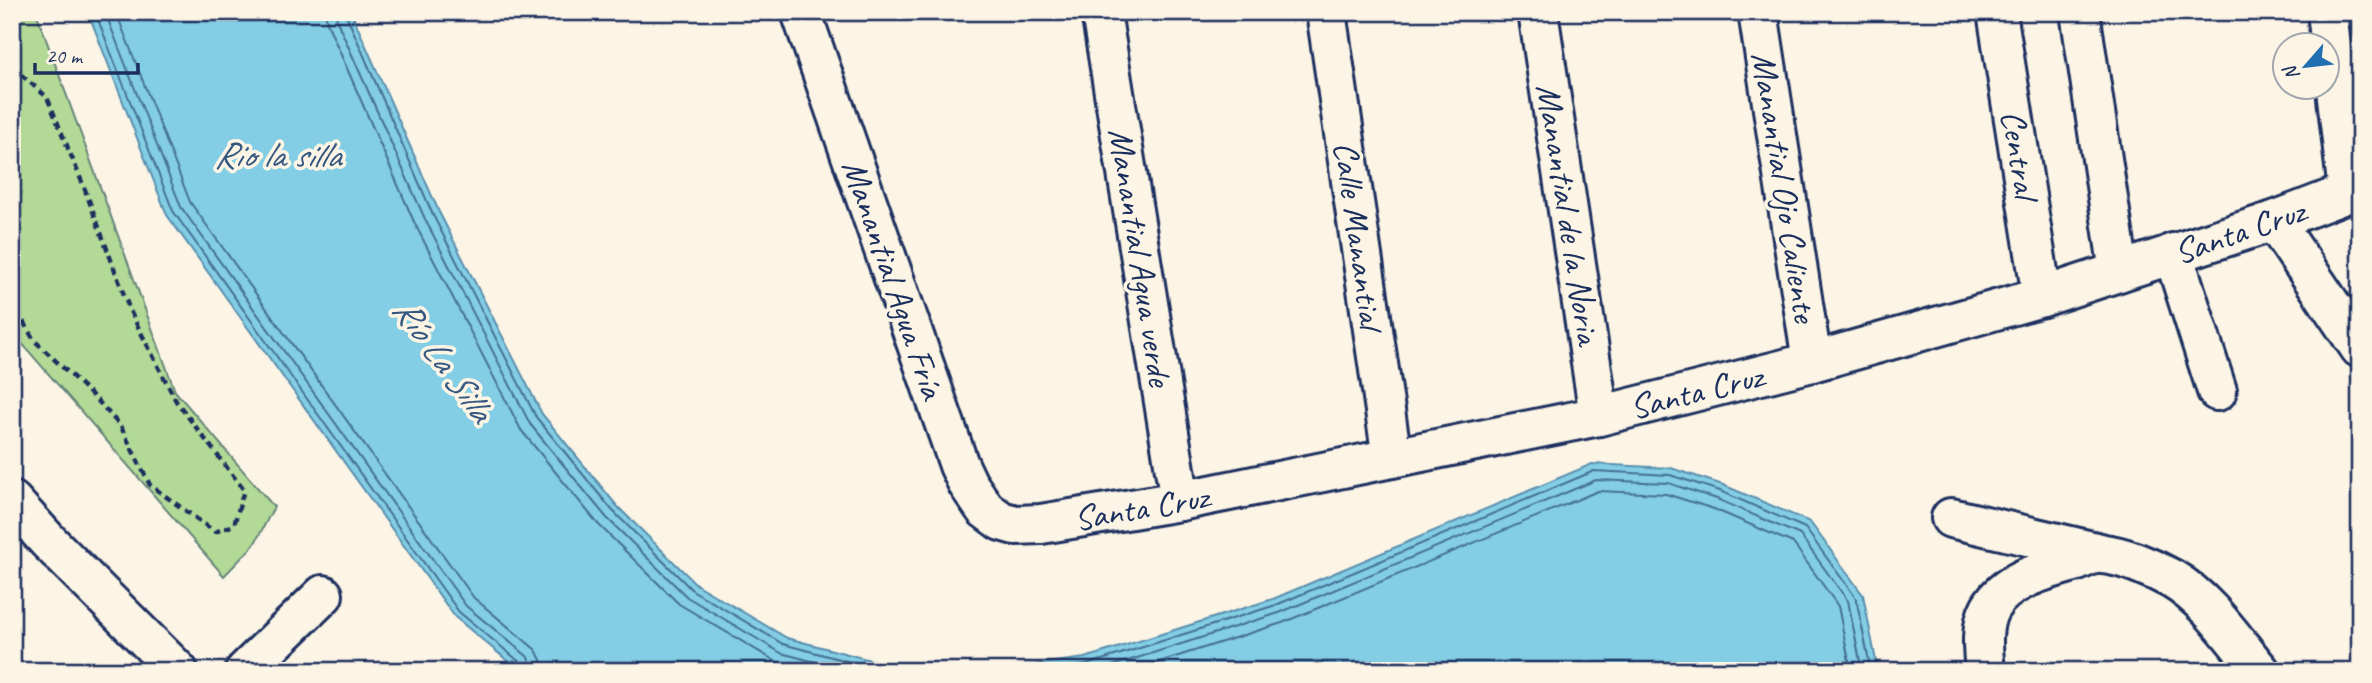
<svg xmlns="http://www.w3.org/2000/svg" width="2372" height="683" viewBox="0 0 2372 683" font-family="Caveat,sans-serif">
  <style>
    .green { fill: #b2da96; stroke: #66847a; stroke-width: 2 }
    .water { fill: #83cee4; stroke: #598eae; stroke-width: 2 }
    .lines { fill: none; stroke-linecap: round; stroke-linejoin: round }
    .shore { stroke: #456f94; stroke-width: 2 }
    .minor-casing { stroke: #1b2f5e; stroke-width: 44 }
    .path { stroke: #1b2f5e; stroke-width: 4.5; stroke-dasharray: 7 5; stroke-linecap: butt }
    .minor { stroke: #fcf5e5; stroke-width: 38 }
    .labels { text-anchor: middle; stroke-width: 7; stroke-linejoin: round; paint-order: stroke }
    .street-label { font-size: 35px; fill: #1b2f5e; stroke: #fcf5e5 }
    .water-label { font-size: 37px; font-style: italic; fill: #355780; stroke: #fcf5e5 }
  </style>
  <rect width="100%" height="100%" fill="#fcf5e5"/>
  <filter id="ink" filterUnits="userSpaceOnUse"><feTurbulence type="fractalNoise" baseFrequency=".0143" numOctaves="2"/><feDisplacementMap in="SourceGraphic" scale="14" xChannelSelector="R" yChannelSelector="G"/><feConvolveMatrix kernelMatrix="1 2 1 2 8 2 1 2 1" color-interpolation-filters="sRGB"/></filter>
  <g filter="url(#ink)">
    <path class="green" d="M 12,12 L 36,12 L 175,391 L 274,507 L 254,545 L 224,576 L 12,332 Z"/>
    <g class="water">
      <path d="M 88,12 L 351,12 L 439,212 L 542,414 L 617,506 L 697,585 L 787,638 L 912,671 L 520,671 L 455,617 L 167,215 Z"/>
      <path d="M 1592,464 L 1671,468 L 1723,485 L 1810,522 L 1863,595 L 1878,671 L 988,671 L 1085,658 L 1273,599 Z"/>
    </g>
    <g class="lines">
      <g class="shore">
        <path d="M 95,12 L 173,211 L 459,612 L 521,663 L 523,671"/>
        <path d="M 105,12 L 181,207 L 466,606 L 527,656 L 531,663 L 532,671"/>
        <path d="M 116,12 L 190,202 L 474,598 L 536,650 L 541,660 L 543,671"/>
        <path d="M 325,12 L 328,25 L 415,224 L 521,430 L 598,524 L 679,604 L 775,661 L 808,671"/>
        <path d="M 336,12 L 337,21 L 425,219 L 530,424 L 606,517 L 687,597 L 781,653 L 850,671"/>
        <path d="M 345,12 L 433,215 L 536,417 L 612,510 L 692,590 L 783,644 L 884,671"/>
        <path d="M 1041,671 L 1086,665 L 1276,605 L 1594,471 L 1670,475 L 1720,491 L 1805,528 L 1856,598 L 1871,671"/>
        <path d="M 1096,671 L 1279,613 L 1596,480 L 1668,483 L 1717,499 L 1800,535 L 1848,601 L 1862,671"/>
        <path d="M 1131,671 L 1282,623 L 1598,491 L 1666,494 L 1714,509 L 1793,543 L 1838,606 L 1851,671"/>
      </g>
      <g class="minor-casing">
        <g id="minor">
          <path id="s1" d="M 801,12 L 959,465 L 968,484 L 985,509 L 1001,521 L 1015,525 L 1041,524 L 1180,501 L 1599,416 L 1812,362 L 2042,297 L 2274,221 L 2360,188"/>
          <path d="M 1101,12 L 1180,501"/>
          <path d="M 1326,12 L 1392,458"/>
          <path d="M 1538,12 L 1599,416"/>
          <path d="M 1758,12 L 1812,362"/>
          <path d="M 1997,12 L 2042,297"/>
          <path d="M 2080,12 L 2119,272"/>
          <path d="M 2327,12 L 2348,192"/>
          <path d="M 2274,221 L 2360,348"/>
          <path d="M 2173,253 L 2217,391"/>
          <path d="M 12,501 L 48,541 L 178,671"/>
          <path d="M 1951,518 L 2100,553"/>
          <path d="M 245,671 L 323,595"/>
          <path d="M 1985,671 C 1983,651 1980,626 1990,608 C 2006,579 2047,570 2077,561 C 2084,558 2094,553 2102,554 C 2122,555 2154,569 2172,579 C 2208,600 2234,640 2260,671"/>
        </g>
      </g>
      <path class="path" d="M 12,67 L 47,97 L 84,187 L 130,311 L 176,401 L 244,490 L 234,525 L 215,532 L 150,485 L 121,427 L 98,401 L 34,340 L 12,302"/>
      <use href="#minor" class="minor"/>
    </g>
  </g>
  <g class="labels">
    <g class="street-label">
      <text transform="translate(2020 154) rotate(81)" y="12">Central</text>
      <text transform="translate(1785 187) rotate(81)" y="12">Manantial Ojo Caliente</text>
      <text transform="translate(1569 214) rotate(81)" y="12">Manantial de la Noria</text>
      <text transform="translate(2239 231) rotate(-19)" y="12">Santa Cruz</text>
      <text transform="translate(1359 235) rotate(82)" y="12">Calle Manantial</text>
      <text transform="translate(1141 257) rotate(81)" y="12">Manantial Agua verde</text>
      <text transform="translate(894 279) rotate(71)" y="12">Manantial Agua Fría</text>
      <text transform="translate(1696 391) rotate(-14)" y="12">Santa Cruz</text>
      <text dy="12" stroke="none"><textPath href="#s1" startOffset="693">Santa Cruz</textPath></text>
    </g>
    <g class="water-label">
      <text x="277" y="167">Rio la silla</text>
      <text transform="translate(444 359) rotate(54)" y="13">Río La Silla</text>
    </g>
  </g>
  <rect width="2372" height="683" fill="none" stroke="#fcf5e5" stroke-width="42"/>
  <rect x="21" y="21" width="2330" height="641" fill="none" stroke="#1b2f5e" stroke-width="2.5" filter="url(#ink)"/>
  <g transform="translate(2306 66) rotate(242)"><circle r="33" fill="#fcf5e5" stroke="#a2a6af" stroke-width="2"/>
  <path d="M0-5L12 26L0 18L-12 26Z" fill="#1f6fb2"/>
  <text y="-10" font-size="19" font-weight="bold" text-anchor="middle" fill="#1b2f5e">N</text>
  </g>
  <path d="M35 63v10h103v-10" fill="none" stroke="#1b2f5e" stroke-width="3.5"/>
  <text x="46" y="63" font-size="21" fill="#1b2f5e" stroke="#fcf5e5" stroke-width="5" paint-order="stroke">20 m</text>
</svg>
